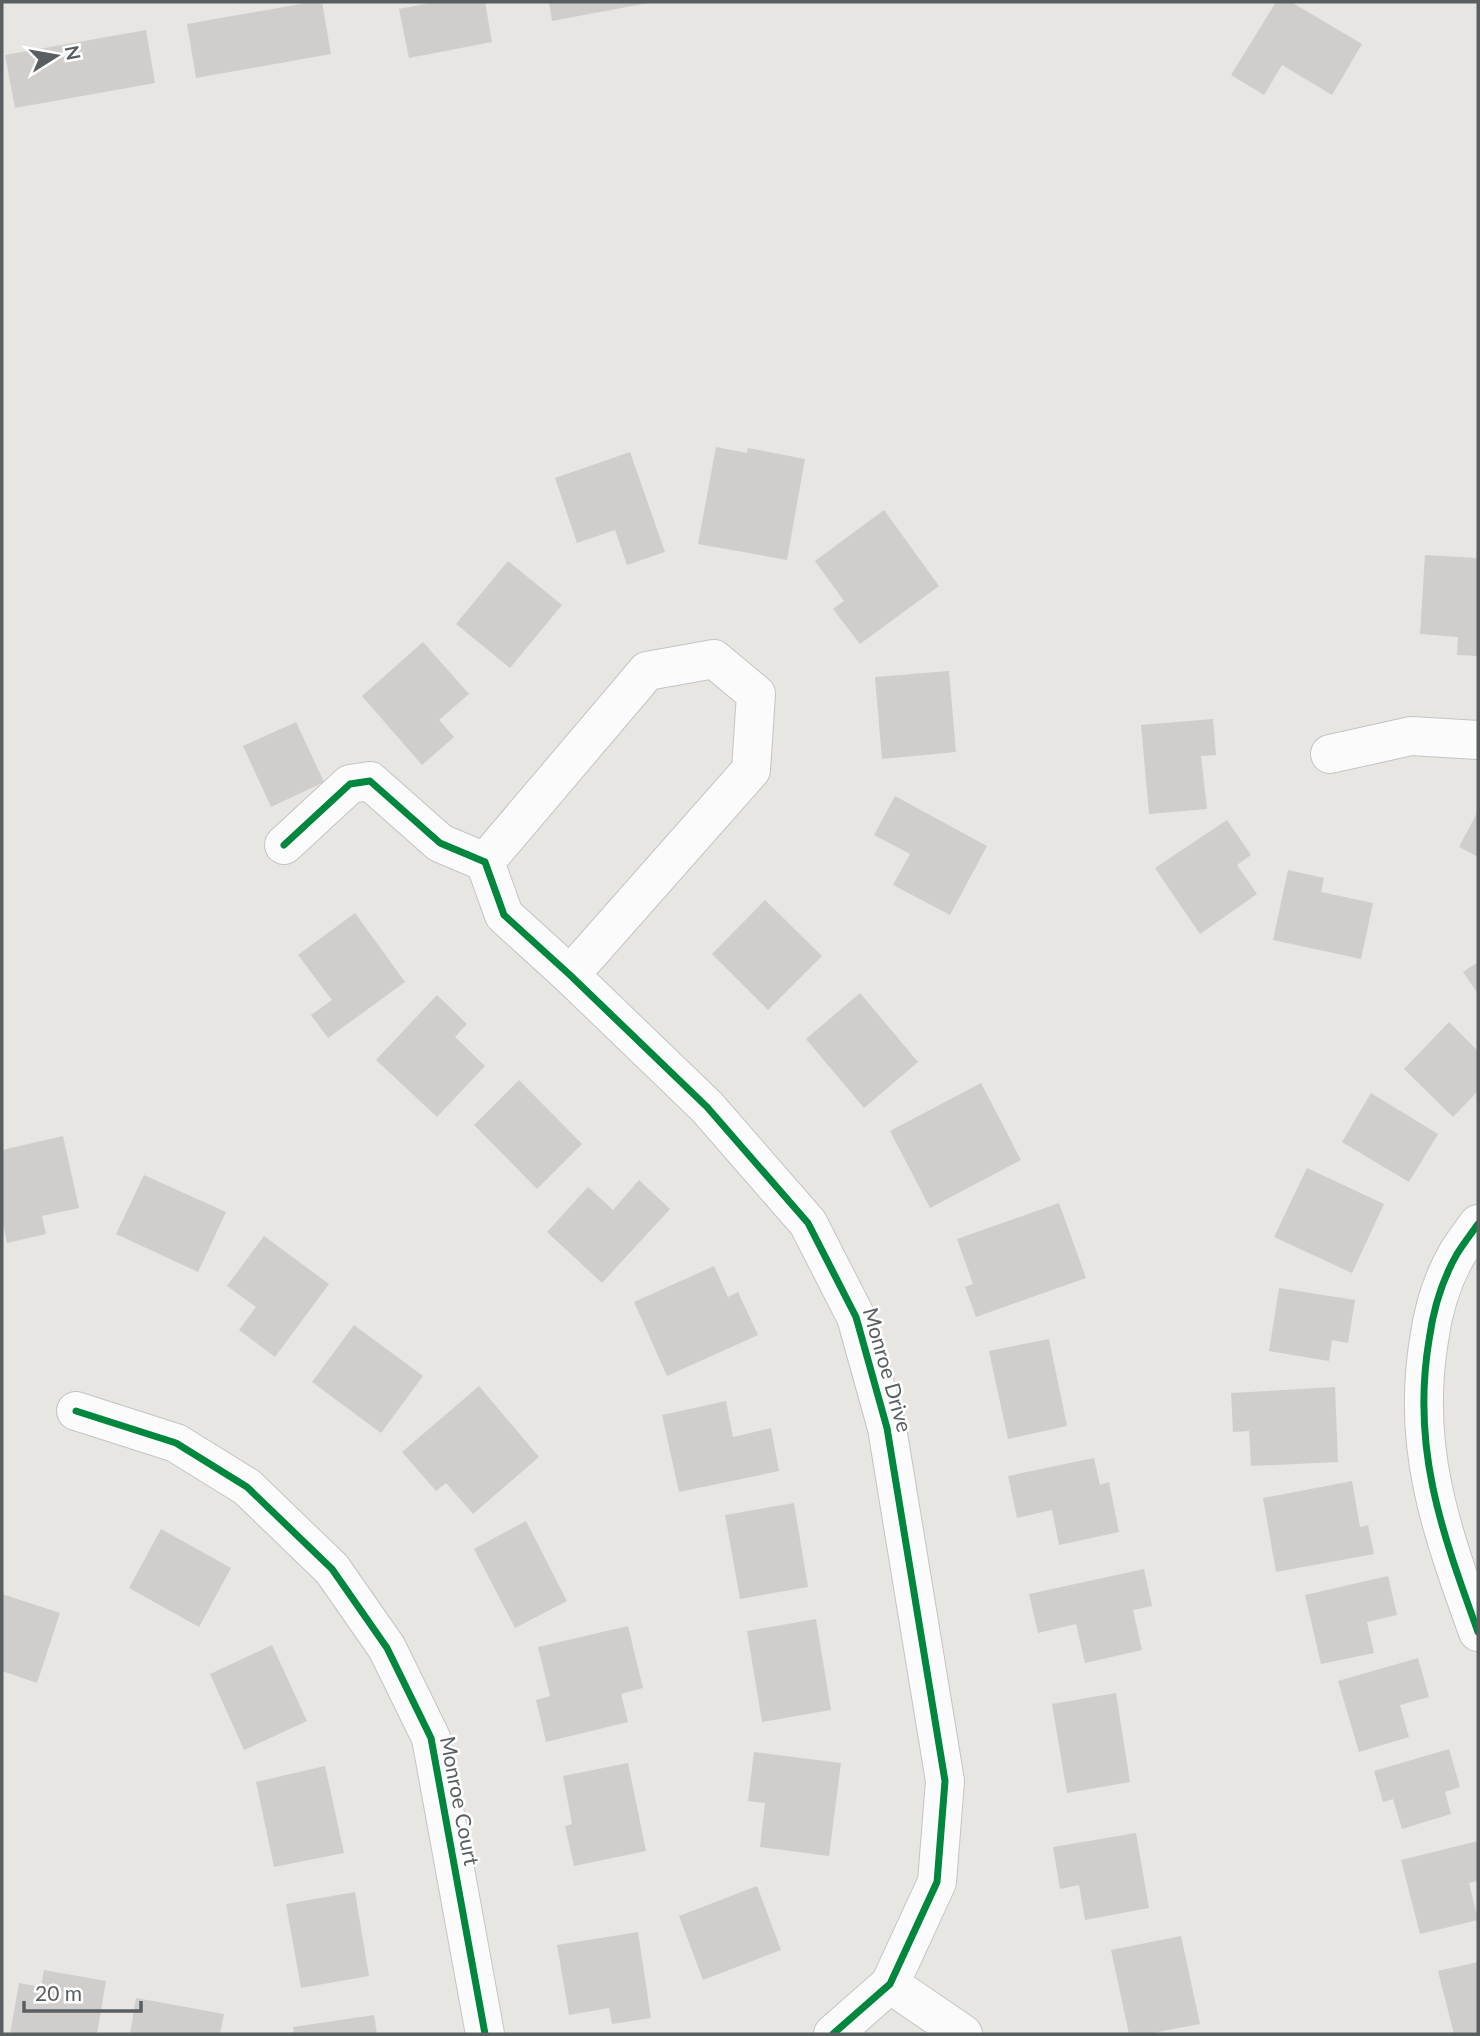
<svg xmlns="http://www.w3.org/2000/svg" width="1480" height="2036" viewBox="0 0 1480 2036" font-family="Lato,sans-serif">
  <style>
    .building { fill: #d0cecd }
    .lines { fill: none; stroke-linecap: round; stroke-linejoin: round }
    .street-casing { stroke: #c4c4c4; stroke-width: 40 }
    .street { stroke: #fcfbfb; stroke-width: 38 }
    .cycleway-casing { stroke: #fff; stroke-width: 11 }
    .cycleway { stroke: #00873e; stroke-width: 7 }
    .labels { text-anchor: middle; stroke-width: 5; stroke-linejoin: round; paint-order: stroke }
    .street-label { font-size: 21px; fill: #595e61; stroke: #fff }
  </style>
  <rect width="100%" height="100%" fill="#e8e6e3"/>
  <g class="building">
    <path d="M 312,2 L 322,2 L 331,54 L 196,78 L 187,24 Z"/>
    <path d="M 434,2 L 485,2 L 492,42 L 409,58 L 399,9 Z"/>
    <path d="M 549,2 L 648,2 L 648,3 L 552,21 Z"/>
    <path d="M 1276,2 L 1291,2 L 1362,44 L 1332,95 L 1282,65 L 1264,95 L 1231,75 Z"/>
    <path d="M 146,30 L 155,83 L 15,108 L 5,55 Z"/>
    <path d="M 716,447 L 747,453 L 748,448 L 805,459 L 787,560 L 698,544 Z"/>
    <path d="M 630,452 L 665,552 L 627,565 L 615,530 L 577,543 L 555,478 Z"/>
    <path d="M 884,510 L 939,586 L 860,644 L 833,609 L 844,601 L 815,561 Z"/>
    <path d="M 1425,555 L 1478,558 L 1478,656 L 1457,655 L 1458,637 L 1420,634 Z"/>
    <path d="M 508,561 L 562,605 L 510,668 L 456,624 Z"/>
    <path d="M 423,642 L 469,694 L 439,720 L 454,737 L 422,765 L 362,696 Z"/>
    <path d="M 949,671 L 956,752 L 882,759 L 875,677 Z"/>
    <path d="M 1213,719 L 1216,755 L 1201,756 L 1207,809 L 1149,814 L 1141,725 Z"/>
    <path d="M 296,722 L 324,782 L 271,807 L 243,746 Z"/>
    <path d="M 895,796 L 987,846 L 950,915 L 893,885 L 910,854 L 874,835 Z"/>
    <path d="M 1478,811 L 1478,857 L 1459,847 Z"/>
    <path d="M 1227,820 L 1251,855 L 1237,865 L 1257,894 L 1200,934 L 1155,868 Z"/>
    <path d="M 1288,870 L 1324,878 L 1321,892 L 1373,903 L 1361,959 L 1273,940 Z"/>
    <path d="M 765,900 L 822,956 L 768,1010 L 712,954 Z"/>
    <path d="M 355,913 L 405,982 L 328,1038 L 311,1015 L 332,1000 L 298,955 Z"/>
    <path d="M 1478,962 L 1478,994 L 1463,972 Z"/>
    <path d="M 860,993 L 918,1062 L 864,1108 L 806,1039 Z"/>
    <path d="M 437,995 L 467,1024 L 455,1037 L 485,1066 L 437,1117 L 376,1060 Z"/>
    <path d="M 1449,1022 L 1478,1051 L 1478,1091 L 1453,1117 L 1404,1069 Z"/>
    <path d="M 519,1080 L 582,1144 L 537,1189 L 474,1125 Z"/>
    <path d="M 981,1083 L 1021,1160 L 930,1208 L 890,1131 Z"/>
    <path d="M 1371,1093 L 1438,1134 L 1409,1182 L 1342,1142 Z"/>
    <path d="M 63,1136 L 79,1208 L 42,1216 L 46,1234 L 7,1243 L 2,1219 L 2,1150 Z"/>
    <path d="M 1307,1168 L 1384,1204 L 1352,1273 L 1274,1237 Z"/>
    <path d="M 144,1175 L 226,1212 L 198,1272 L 116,1234 Z"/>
    <path d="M 639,1180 L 670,1209 L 602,1283 L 547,1232 L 588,1187 L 613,1210 Z"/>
    <path d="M 1059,1203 L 1086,1278 L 976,1317 L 965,1287 L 973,1284 L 957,1239 Z"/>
    <path d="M 264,1236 L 329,1284 L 275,1357 L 239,1330 L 256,1307 L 227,1286 Z"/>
    <path d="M 714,1266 L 728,1297 L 738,1292 L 758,1335 L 667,1376 L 634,1302 Z"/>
    <path d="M 1279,1288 L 1355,1300 L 1348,1343 L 1332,1340 L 1329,1361 L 1269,1351 Z"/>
    <path d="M 354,1325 L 423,1376 L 381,1433 L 312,1382 Z"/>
    <path d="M 1049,1339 L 1067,1426 L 1008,1439 L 989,1351 Z"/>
    <path d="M 479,1386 L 539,1457 L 473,1514 L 446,1483 L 436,1491 L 402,1452 Z"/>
    <path d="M 1335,1387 L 1338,1462 L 1251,1466 L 1249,1431 L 1233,1432 L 1231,1393 Z"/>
    <path d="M 726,1401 L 733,1437 L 771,1428 L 779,1471 L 679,1492 L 662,1415 Z"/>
    <path d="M 1094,1458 L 1100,1485 L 1109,1482 L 1119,1532 L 1059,1545 L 1052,1510 L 1017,1518 L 1008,1476 Z"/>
    <path d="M 1352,1481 L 1360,1527 L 1368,1525 L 1374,1554 L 1276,1572 L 1263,1498 Z"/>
    <path d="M 794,1503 L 808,1587 L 740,1599 L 725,1515 Z"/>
    <path d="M 526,1521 L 567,1601 L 515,1628 L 474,1549 Z"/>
    <path d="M 161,1529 L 231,1568 L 199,1627 L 129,1588 Z"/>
    <path d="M 1144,1569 L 1152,1606 L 1133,1610 L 1142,1650 L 1085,1663 L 1076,1624 L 1038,1633 L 1029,1594 Z"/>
    <path d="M 1388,1576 L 1397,1615 L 1367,1622 L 1374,1653 L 1321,1664 L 1305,1595 Z"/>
    <path d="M 2,1594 L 60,1613 L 37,1683 L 2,1671 Z"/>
    <path d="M 816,1619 L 831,1710 L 762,1722 L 747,1631 Z"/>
    <path d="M 628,1626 L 643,1688 L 621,1694 L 628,1722 L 546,1742 L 536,1700 L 550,1696 L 538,1647 Z"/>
    <path d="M 272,1645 L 307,1721 L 244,1750 L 210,1674 Z"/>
    <path d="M 1418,1658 L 1429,1697 L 1400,1705 L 1409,1737 L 1359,1752 L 1338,1681 Z"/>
    <path d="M 1116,1693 L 1130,1782 L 1067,1793 L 1052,1704 Z"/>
    <path d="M 1449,1749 L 1460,1787 L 1445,1792 L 1451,1814 L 1402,1829 L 1393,1799 L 1383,1802 L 1374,1771 Z"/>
    <path d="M 754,1752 L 841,1763 L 829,1856 L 760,1847 L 765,1803 L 748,1801 Z"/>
    <path d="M 628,1763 L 646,1851 L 574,1866 L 565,1826 L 572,1824 L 563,1776 Z"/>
    <path d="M 325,1766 L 344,1853 L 274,1867 L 256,1782 Z"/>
    <path d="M 1136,1833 L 1149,1908 L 1085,1920 L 1079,1885 L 1060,1889 L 1053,1847 Z"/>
    <path d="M 1478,1841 L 1478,1881 L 1469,1883 L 1478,1920 L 1420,1934 L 1401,1860 Z"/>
    <path d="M 757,1886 L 781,1950 L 703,1980 L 679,1916 Z"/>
    <path d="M 355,1892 L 369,1976 L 301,1988 L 286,1904 Z"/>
    <path d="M 638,1932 L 651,2018 L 612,2024 L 609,2008 L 569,2015 L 557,1945 Z"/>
    <path d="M 1181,1936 L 1200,2024 L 1147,2034 L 1129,2034 L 1111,1950 Z"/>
    <path d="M 1478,1962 L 1478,2034 L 1454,2034 L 1438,1971 Z"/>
    <path d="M 44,1970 L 106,1981 L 97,2034 L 10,2034 L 19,1983 L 41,1987 Z"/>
    <path d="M 136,1998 L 224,2014 L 220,2034 L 130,2034 Z"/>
    <path d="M 374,2015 L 377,2034 L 294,2034 L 293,2027 Z"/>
  </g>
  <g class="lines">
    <g class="street-casing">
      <g id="street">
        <path d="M 1330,754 L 1411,736 L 1478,740"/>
        <path d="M 284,845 L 350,784 L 370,781 L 440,843 L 485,862 L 504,915 L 570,975 L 707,1107 L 808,1223 L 856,1317 L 887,1428 L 945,1781 L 937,1882 L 890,1984 L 833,2034"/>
        <path d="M 485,862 L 647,671 L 714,659 L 756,694 L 751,770 L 570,975"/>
        <path d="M 1478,1224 C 1471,1234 1463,1244 1457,1254 C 1442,1280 1433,1311 1429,1340 C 1411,1449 1442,1532 1478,1632"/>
        <path d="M 76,1411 L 176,1443 L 247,1487 L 332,1569 L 387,1648 L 431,1738 L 485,2034"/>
        <path d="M 890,1984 L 963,2034"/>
      </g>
    </g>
    <use href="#street" class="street"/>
    <g class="cycleway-casing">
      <g id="cycleway">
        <path d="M 284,845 L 350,784 L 370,781 L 440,843 L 485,862 L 504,915 L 570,975 L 707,1107 L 808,1223 L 856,1317 L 887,1428 L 945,1781 L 937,1882 L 890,1984 L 833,2034"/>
        <path d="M 1478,1224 C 1471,1234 1463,1244 1457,1254 C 1442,1280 1433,1311 1429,1340 C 1411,1449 1442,1532 1478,1632"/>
        <path d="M 76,1411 L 176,1443 L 247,1487 L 332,1569 L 387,1648 L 431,1738 L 485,2034"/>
      </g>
    </g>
    <use href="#cycleway" class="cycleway"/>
  </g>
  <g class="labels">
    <g class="street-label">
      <text transform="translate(887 1370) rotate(74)" y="7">Monroe Drive</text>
      <text transform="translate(459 1801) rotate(79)" y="7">Monroe Court</text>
    </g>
  </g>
  <rect width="1480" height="2036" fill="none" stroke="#595e61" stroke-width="7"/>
  <g transform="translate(56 56) rotate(79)" stroke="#ffffff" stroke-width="5" paint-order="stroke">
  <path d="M0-5L12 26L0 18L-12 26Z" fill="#595e61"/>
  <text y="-10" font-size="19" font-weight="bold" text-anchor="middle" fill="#595e61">N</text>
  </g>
  <path d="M24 2001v10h117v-10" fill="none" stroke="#595e61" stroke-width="3.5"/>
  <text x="35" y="2001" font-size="21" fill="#595e61" stroke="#ffffff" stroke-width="5" paint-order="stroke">20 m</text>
</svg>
